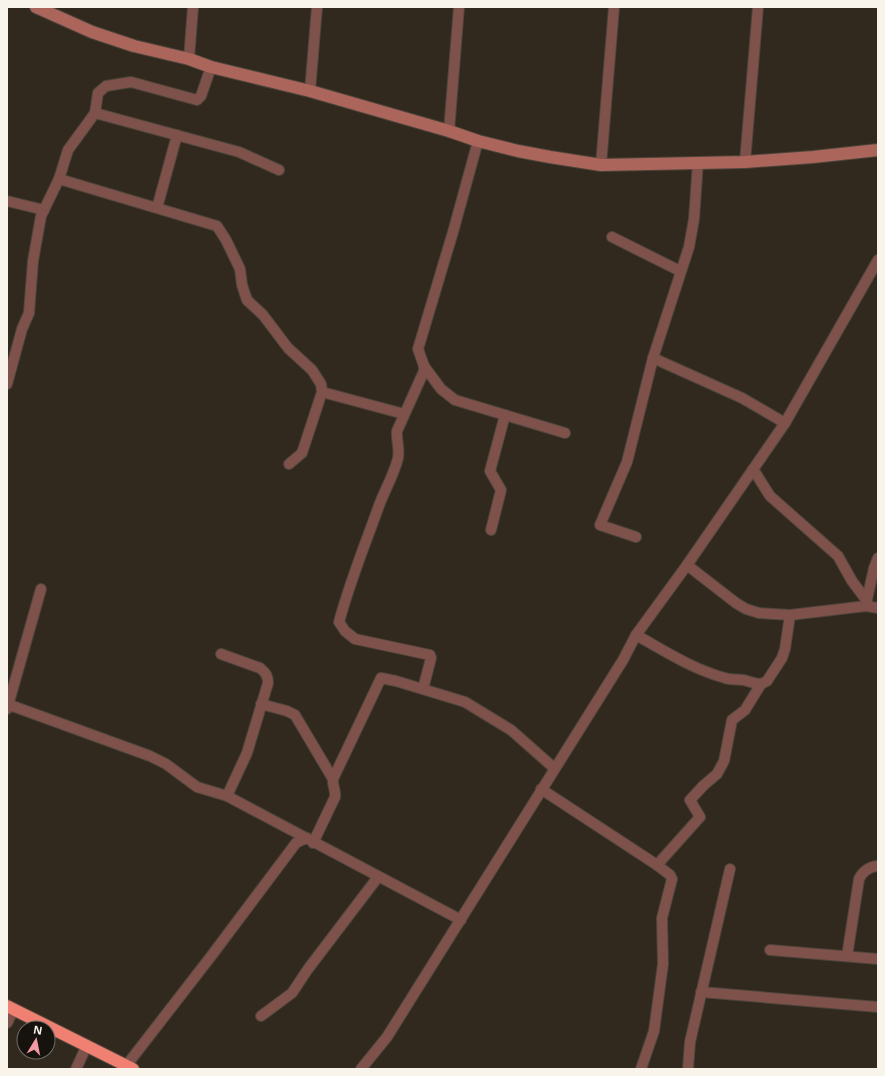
<svg xmlns="http://www.w3.org/2000/svg" width="885" height="1076" viewBox="0 0 885 1076" font-family="'Open Sans',sans-serif">
  <style>
    .lines { fill: none; stroke-linecap: round; stroke-linejoin: round }
    .street-casing { stroke: #4d453b; stroke-width: 12 }
    .secondary-casing { stroke: #4d453b; stroke-width: 14 }
    .highway-casing { stroke: #4d453b; stroke-width: 14 }
    .street { stroke: #7e514a; stroke-width: 10 }
    .secondary { stroke: #ac655b; stroke-width: 12 }
    .highway { stroke: #f08172; stroke-width: 12 }
  </style>
  <rect width="100%" height="100%" fill="#31291e"/>
  <g class="lines">
    <g class="street-casing">
      <g id="street">
        <path d="M 189,59 L 193,7"/>
        <path d="M 310,91 L 317,7"/>
        <path d="M 95,113 L 239,152 L 279,170"/>
        <path d="M 449,131 L 459,7"/>
        <path d="M 745,162 L 758,7"/>
        <path d="M 601,165 L 614,7"/>
        <path d="M 59,179 L 217,226 L 226,240 L 240,269 L 242,285 L 247,300 L 263,315 L 288,348 L 312,370 L 321,384 L 322,392 L 302,453 L 289,464"/>
        <path d="M 7,201 L 44,210"/>
        <path d="M 157,208 L 177,135"/>
        <path d="M 612,237 L 680,271"/>
        <path d="M 653,358 L 742,398 L 785,423"/>
        <path d="M 424,366 L 441,389 L 455,400 L 565,433"/>
        <path d="M 7,384 L 22,329 L 29,313 L 33,261 L 41,216 L 59,179 L 68,150 L 95,113 L 98,93 L 106,86 L 131,82 L 197,100 L 201,96 L 211,67"/>
        <path d="M 322,392 L 404,414"/>
        <path d="M 753,469 L 770,496 L 838,556 L 852,581 L 867,601"/>
        <path d="M 491,530 L 501,490 L 490,471 L 505,415"/>
        <path d="M 636,537 L 600,525 L 627,462 L 653,358 L 689,247 L 694,219 L 698,162"/>
        <path d="M 687,565 L 736,603 L 746,609 L 759,613 L 790,615 L 866,606 L 878,608"/>
        <path d="M 866,604 L 874,568 L 878,558"/>
        <path d="M 636,635 C 665,651 692,669 725,678 C 731,680 737,679 743,680 C 749,681 754,684 761,684"/>
        <path d="M 221,654 L 260,668 C 266,673 268,676 268,683 L 247,753 L 227,796"/>
        <path d="M 423,689 L 431,658 L 430,655 L 355,639 L 345,631 L 339,622 C 350,581 366,542 380,503 C 385,490 395,472 398,458 C 400,448 396,440 397,431 L 424,371 L 424,366 L 418,349 L 453,232 L 478,141"/>
        <path d="M 7,704 L 150,756 L 166,764 L 197,787 L 227,796 L 461,920"/>
        <path d="M 261,704 L 287,711 L 295,715 L 333,779 C 332,785 336,790 335,797 L 313,843"/>
        <path d="M 7,709 L 41,589"/>
        <path d="M 333,779 L 381,678 L 396,681 L 465,702 L 511,730 L 554,768"/>
        <path d="M 541,789 L 657,865 L 670,875 L 672,879 L 662,918 L 663,964 L 654,1031 L 641,1069"/>
        <path d="M 657,865 L 700,817 L 690,800 L 704,785 L 717,774 L 724,761 L 732,720 L 745,710 L 761,684 L 767,681 L 782,658 L 785,649 L 790,615"/>
        <path d="M 770,950 L 878,959"/>
        <path d="M 847,956 L 859,879 C 862,872 870,866 878,866"/>
        <path d="M 701,992 L 878,1007"/>
        <path d="M 261,1016 L 292,993 L 308,969 L 378,877"/>
        <path d="M 7,1023 L 14,1009"/>
        <path d="M 126,1066 L 212,955 L 296,843 L 302,840 L 307,838"/>
        <path d="M 76,1069 L 87,1045"/>
        <path d="M 361,1069 L 387,1037 L 623,660 L 636,635 L 687,565 L 785,423 L 878,260"/>
        <path d="M 688,1069 L 690,1042 L 730,869"/>
      </g>
    </g>
    <g class="secondary-casing">
      <path id="secondary" d="M 36,7 L 92,32 L 134,46 L 189,59 L 211,67 L 310,91 L 449,131 L 478,141 L 518,151 L 550,157 L 601,165 L 745,162 L 813,157 L 878,150"/>
    </g>
    <g class="highway-casing">
      <path id="highway" d="M 7,1006 L 133,1069"/>
    </g>
    <use href="#street" class="street"/>
    <use href="#secondary" class="secondary"/>
    <use href="#highway" class="highway"/>
  </g>
  <rect width="885" height="1076" fill="none" stroke="#f8f3eb" stroke-width="16"/>
  <g transform="translate(36 1040) rotate(10)"><circle r="19" fill="#16120d" stroke="#706c66"/>
  <path d="M0-3L7 15L0 10L-7 15Z" fill="#f49aa5"/>
  <text y="-6" font-size="11" font-weight="bold" text-anchor="middle" fill="#f8f3eb">N</text>
  </g>
</svg>
